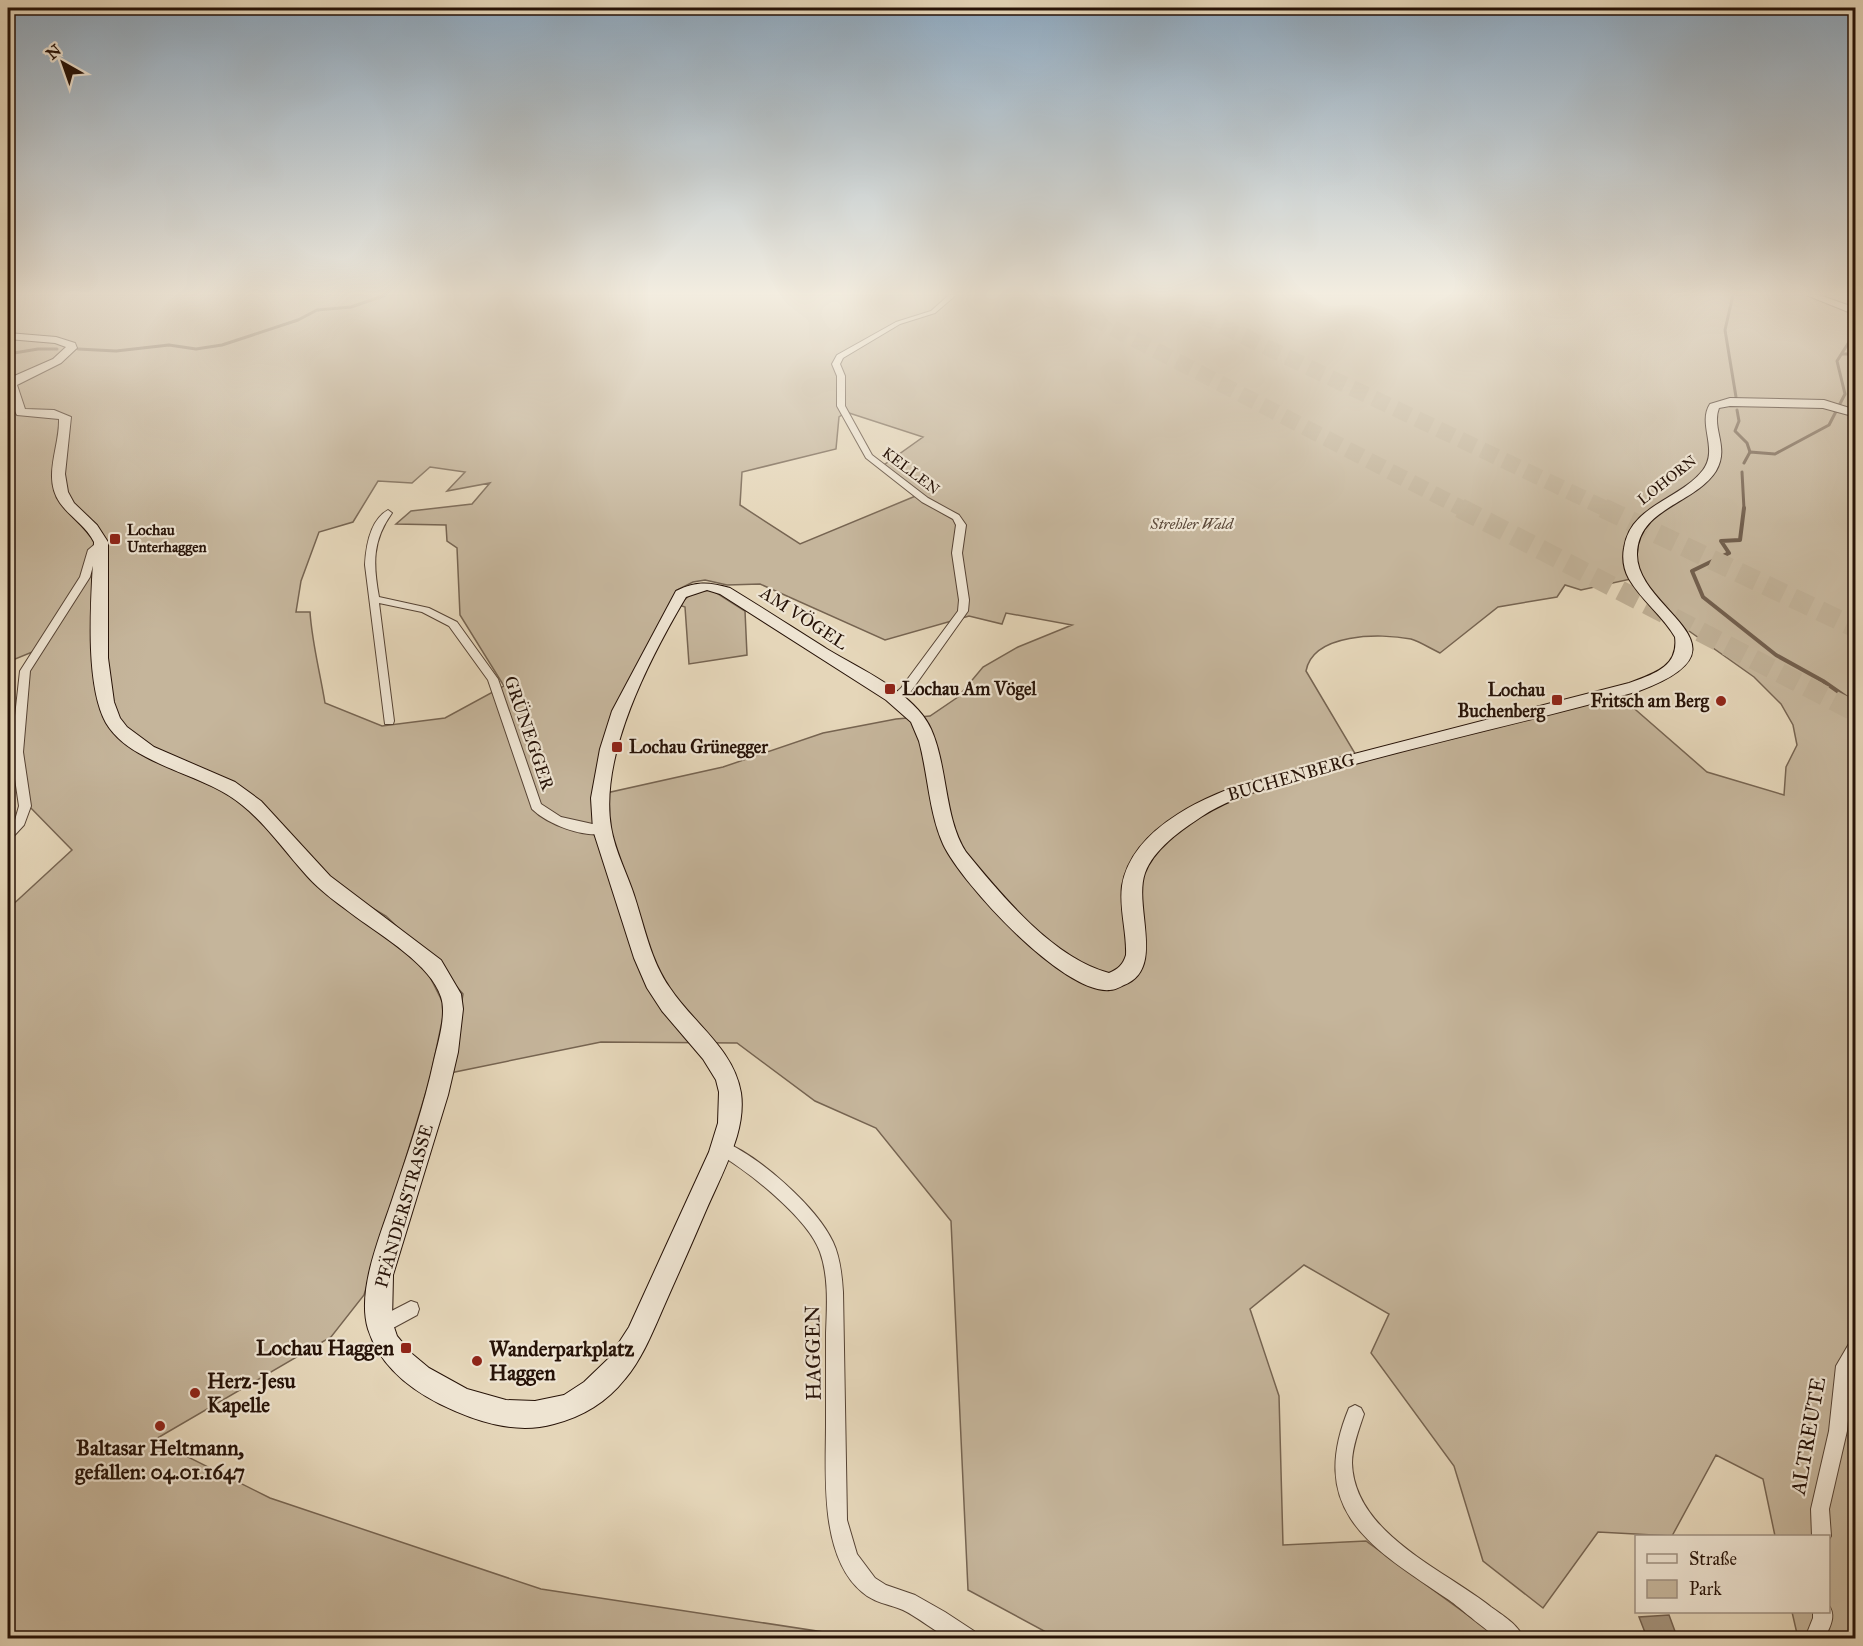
<svg xmlns="http://www.w3.org/2000/svg" width="1863" height="1646" viewBox="0 0 1863 1646" font-family="'IM FELL Great Primer',serif">
  <style>
    .green { fill: #c5b59b; stroke: #766451; stroke-width: 1.5; fill-rule: evenodd }
    .water { fill: #a4937c; stroke: #725f4d; stroke-width: 1.5 }
    .lines { fill: none; stroke-linecap: round; stroke-linejoin: round }
    .stream-far1 { stroke: #725f4d; stroke-width: 3 }
    .stream { stroke: #725f4d; stroke-width: 4 }
    .highway-tunnel-far1 { stroke: #bfaf95; stroke-width: 16; stroke-dasharray: 16 8; stroke-linecap: butt }
    .highway-tunnel { stroke: #bfaf95; stroke-width: 20; stroke-dasharray: 20 10; stroke-linecap: butt }
    .street-casing { stroke: #564334; stroke-width: 2 }
    .secondary-casing { stroke: #261207; stroke-width: 2 }
    .street { fill: #eee4d2; fill-rule: evenodd }
    .secondary { fill: #eee4d2; fill-rule: evenodd }
    .poi-dot { fill: #8f2418; stroke: #eee4d2; stroke-width: 2 }
    .labels { text-anchor: middle; stroke-width: 4.5; stroke-linejoin: round; paint-order: stroke }
    .far-street-label { font-size: 15px; fill: #261207; stroke: #eee4d2 }
    .far-park-label { font-size: 15px; font-style: italic; fill: #5e4b3b; stroke: #eee4d2 }
    .far-poi-label { font-size: 15px; font-weight: bold; fill: #261207; stroke: #eee4d2; text-anchor: start }
    .street-label { font-size: 18px; fill: #261207; stroke: #eee4d2 }
    .poi-label { font-size: 18px; font-weight: bold; fill: #261207; stroke: #eee4d2; text-anchor: start }
    .near-poi-label { font-size: 21px; font-weight: bold; fill: #261207; stroke: #eee4d2; text-anchor: start }
    .near-street-label { font-size: 21px; fill: #261207; stroke: #eee4d2 }
  </style>
  <rect width="100%" height="100%" fill="#e5d6b9"/>
  <filter id="stains"><feTurbulence type="fractalNoise" baseFrequency=".00333" numOctaves="4"/><feColorMatrix values="0 0 0 0 .2 0 0 0 0 .09 0 0 0 0 .02 0 0 0 .5 -.17"/></filter>
  <radialGradient id="worn" r=".72"><stop offset=".6" stop-color="#630" stop-opacity="0"/><stop offset="1" stop-color="#630" stop-opacity=".3"/></radialGradient>
  <g class="green">
    <path d="M 8,295 L 1855,295 L 1855,1638 L 1798,1638 L 1792,1612 L 1828,1612 L 1828,1536 L 1775,1536 L 1763,1479 L 1716,1455 L 1672,1536 L 1598,1532 L 1543,1608 L 1483,1561 L 1454,1466 L 1371,1353 L 1389,1314 L 1304,1265 L 1250,1309 L 1279,1396 L 1283,1545 L 1366,1541 L 1499,1638 L 1057,1638 L 968,1590 L 951,1221 L 876,1128 L 815,1101 L 737,1043 L 601,1042 L 450,1073 L 463,994 L 443,971 L 386,916 L 320,877 L 258,807 L 230,787 L 182,767 L 180,772 L 223,791 L 250,810 L 316,884 L 369,923 L 427,971 L 445,1007 L 430,1079 L 364,1295 L 331,1337 L 154,1440 L 270,1498 L 541,1589 L 863,1638 L 8,1638 L 8,909 L 72,850 L 24,801 L 17,752 L 20,707 L 25,671 L 42,648 L 8,662 ZM 846,412 L 923,437 L 881,467 L 918,495 L 800,544 L 740,505 L 742,472 L 836,449 L 839,417 ZM 430,467 L 465,472 L 447,491 L 490,483 L 472,504 L 411,511 L 396,524 L 446,525 L 447,541 L 457,548 L 460,615 L 504,686 L 445,718 L 382,726 L 325,703 C 320,672 312,643 310,612 L 296,612 L 301,581 L 319,532 L 353,522 L 378,481 L 412,483 ZM 1635,578 L 1665,614 L 1754,677 L 1781,704 L 1793,725 L 1797,745 L 1786,767 L 1784,795 L 1707,772 L 1621,697 L 1454,733 L 1357,757 L 1306,671 C 1313,633 1380,633 1411,639 C 1421,642 1431,649 1440,653 L 1498,607 L 1557,597 L 1565,585 L 1581,590 ZM 705,580 L 727,585 L 760,584 L 885,640 L 969,616 L 1002,624 L 1006,613 L 1072,625 L 1018,647 L 983,667 L 958,697 L 930,716 L 896,719 L 823,733 L 723,767 L 606,793 L 600,757 L 616,705 L 677,590 L 693,582 Z"/>
    <path d="M 712,590 L 745,611 L 747,655 L 689,664 L 685,607 L 679,605 L 693,592 Z"/>
  </g>
  <path class="water" d="M 1669,1615 L 1676,1634 L 1646,1635 L 1639,1617 Z"/>
  <g class="lines">
    <g class="stream-far1">
      <path d="M 1733,295 L 1725,330 L 1736,397"/>
      <path d="M 78,349 L 116,351 L 169,345 L 196,349 L 222,345 L 298,320 L 317,310 L 351,307 L 386,295"/>
      <path d="M 8,354 L 38,349 L 57,349"/>
      <path d="M 1842,354 L 1856,354"/>
      <path d="M 1737,410 L 1739,421 L 1735,431 L 1747,443 L 1750,452"/>
      <path d="M 1744,463 L 1750,452 L 1775,454 L 1829,425 L 1845,394 L 1837,361 L 1856,331"/>
      <path d="M 1742,472 L 1744,509"/>
    </g>
    <path class="stream" d="M 1744,508 L 1740,540 L 1721,541 L 1729,553 L 1692,571 L 1703,597 L 1776,655 L 1823,681 L 1856,704"/>
    <g class="highway-tunnel-far1">
      <path d="M 1049,295 L 1463,509"/>
      <path d="M 1157,295 L 1606,509"/>
    </g>
    <g class="highway-tunnel">
      <path d="M 1460,508 L 1856,712"/>
      <path d="M 1603,508 L 1856,628"/>
    </g>
    <g class="street-casing">
      <g id="street">
        <path d="M 949,295 L 956,295 L 935,313 L 900,324 L 843,358 L 840,364 L 845,376 L 845,406 L 872,455 L 928,498 L 959,515 L 966,525 L 962,553 L 969,600 L 968,611 L 909,694 L 894,703 L 889,699 L 901,688 L 958,611 L 959,600 L 952,553 L 956,525 L 953,519 L 922,502 L 866,458 L 837,406 L 837,376 L 832,364 L 837,355 L 896,322 L 931,311 Z"/>
        <path d="M 388,510 L 392,513 C 372,541 373,564 379,597 L 429,608 L 457,622 L 498,679 L 541,804 L 561,817 L 606,827 L 608,830 L 606,833 C 585,839 547,824 532,809 L 488,680 L 449,626 L 422,612 L 379,603 L 394,721 L 393,724 L 385,724 L 365,565 C 366,546 370,520 388,510 Z"/>
        <path d="M 101,539 L 106,542 L 97,551 L 90,577 L 30,671 L 23,752 L 31,806 L 24,825 L 12,838 L 8,840 L 8,828 L 15,820 L 19,806 L 11,752 L 20,671 L 80,577 L 88,550 Z"/>
        <path d="M 722,1141 C 758,1155 817,1207 833,1242 C 840,1257 842,1275 843,1292 L 847,1520 L 857,1554 L 875,1578 L 886,1585 L 915,1595 L 945,1612 L 974,1631 L 977,1638 C 969,1638 957,1641 950,1638 C 936,1633 918,1617 903,1610 C 889,1604 874,1603 862,1592 C 819,1556 826,1474 826,1424 C 826,1394 826,1364 826,1333 C 827,1307 829,1277 820,1252 C 808,1218 748,1171 717,1153 L 714,1148 L 717,1143 Z"/>
        <path d="M 411,1301 L 417,1303 L 419,1309 L 417,1315 L 380,1335 L 374,1332 L 371,1326 L 374,1320 Z"/>
        <path d="M 1856,1340 L 1856,1365 L 1853,1368 L 1847,1431 L 1829,1509 L 1831,1536 L 1828,1541 L 1828,1536 L 1812,1536 L 1811,1509 L 1829,1431 L 1836,1366 L 1850,1342 Z"/>
        <path d="M 1355,1405 L 1361,1408 L 1364,1414 C 1359,1429 1352,1447 1352,1463 C 1354,1533 1443,1569 1491,1607 C 1502,1615 1519,1625 1523,1638 C 1516,1638 1507,1640 1500,1638 C 1493,1637 1458,1606 1449,1600 C 1372,1548 1306,1512 1349,1408 Z"/>
        <path d="M 1828,1604 C 1837,1616 1830,1626 1825,1638 L 1805,1638 L 1813,1618 L 1813,1612 L 1828,1612 Z"/>
      </g>
    </g>
    <g class="secondary-casing">
      <g id="secondary">
        <path d="M 1806,295 L 1819,295 L 1856,308 L 1856,315 Z"/>
        <path d="M 8,333 L 56,337 L 75,343 L 77,348 L 61,363 L 17,385 L 25,409 L 54,410 L 71,417 L 65,474 L 68,492 L 74,503 L 97,525 L 108,542 L 108,658 L 114,702 L 120,718 L 127,727 L 154,747 L 235,782 L 261,801 L 330,876 L 441,960 L 461,994 L 463,1009 L 458,1052 L 448,1095 L 393,1275 L 392,1321 L 397,1336 L 411,1353 L 429,1368 L 467,1389 L 506,1400 L 535,1401 L 564,1395 L 584,1382 L 609,1358 L 629,1327 L 665,1248 L 709,1152 L 718,1123 L 719,1092 L 716,1080 L 703,1059 L 662,1011 L 647,988 L 634,958 L 593,830 L 591,798 L 600,749 L 612,711 L 676,591 C 696,581 709,582 730,588 C 763,608 795,629 827,649 C 860,669 915,693 931,729 C 948,767 944,818 966,852 C 1002,896 1053,958 1109,973 C 1118,969 1123,965 1126,955 C 1127,932 1119,909 1122,886 C 1132,825 1213,792 1265,777 L 1629,683 C 1653,674 1679,667 1675,637 C 1663,616 1642,601 1629,579 C 1624,570 1622,559 1624,548 C 1630,505 1680,500 1703,470 C 1719,449 1697,424 1710,404 L 1730,398 L 1824,400 L 1856,410 L 1856,417 L 1823,408 L 1730,406 L 1719,408 C 1711,429 1730,447 1716,471 C 1695,504 1638,508 1637,554 C 1636,611 1761,646 1639,691 C 1536,720 1432,742 1330,771 C 1287,783 1239,792 1201,817 C 1180,831 1154,849 1145,873 C 1133,906 1166,969 1124,985 C 1120,987 1115,990 1110,990 C 1064,995 961,883 943,844 C 929,813 928,774 919,741 L 911,722 L 886,700 L 720,594 L 707,590 L 686,597 C 650,658 599,755 611,827 C 615,852 628,875 635,898 C 645,929 651,961 670,988 C 693,1023 734,1049 741,1093 C 743,1107 741,1122 737,1136 C 729,1163 715,1189 704,1215 C 690,1248 675,1281 661,1313 C 651,1336 641,1360 625,1379 C 607,1402 582,1417 554,1424 C 515,1435 475,1421 440,1404 C 408,1388 379,1364 368,1329 C 356,1289 382,1232 394,1194 C 409,1150 424,1106 434,1060 C 438,1043 447,1014 441,997 C 431,965 382,936 356,917 C 339,904 321,892 307,876 C 285,852 267,825 242,805 C 214,782 177,774 146,757 C 130,749 115,738 106,723 C 83,681 92,590 94,542 C 86,526 70,517 60,503 C 42,477 60,447 59,419 L 17,415 L 9,400 L 8,381 L 12,377 L 53,359 L 66,347 L 55,343 L 8,339 Z"/>
      </g>
    </g>
    <use href="#street" class="street"/>
    <use href="#secondary" class="secondary"/>
  </g>
  <linearGradient id="sky" x2="0" y2="1"><stop stop-color="#8da7bd"/><stop offset="0.56" stop-color="#f3ede0"/><stop offset="1" stop-color="#f3ede0" stop-opacity="0"/></linearGradient>
  <rect width="1863" height="525" fill="url(#sky)"/>
  <g class="poi-dot">
    <rect x="109" y="533" width="12" height="12" rx="3"/>
    <rect x="884" y="683" width="12" height="12" rx="3"/>
    <rect x="1551" y="694" width="12" height="12" rx="3"/>
    <circle cx="1721" cy="701" r="6"/>
    <rect x="611" y="741" width="12" height="12" rx="3"/>
    <rect x="400" y="1342" width="12" height="12" rx="3"/>
    <circle cx="477" cy="1361" r="6"/>
    <circle cx="195" cy="1393" r="6"/>
    <circle cx="160" cy="1426" r="6"/>
  </g>
  <g class="labels">
    <g class="far-street-label">
      <text transform="translate(911 471) rotate(37)" y="5">KELLEN</text>
      <text transform="translate(1667 480) rotate(-38)" y="5">LOHORN</text>
    </g>
    <g class="far-park-label">
      <text x="1192" y="529">Strehler Wald</text>
    </g>
    <g class="far-poi-label">
      <text x="127" y="535">Lochau<tspan x="127" dy="17">Unterhaggen</tspan></text>
    </g>
    <g class="street-label">
      <text transform="translate(804 618) rotate(33)" y="6">AM VÖGEL</text>
      <text transform="translate(529 733) rotate(71)" y="6">GRÜNEGGER</text>
      <text transform="translate(1291 777) rotate(-16)" y="6">BUCHENBERG</text>
      <text transform="translate(404 1206) rotate(-74)" y="6">PFÄNDERSTRASSE</text>
    </g>
    <g class="poi-label">
      <text x="902" y="695">Lochau Am Vögel</text>
      <text x="1545" y="696" text-anchor="end">Lochau<tspan x="1545" dy="21">Buchenberg</tspan></text>
      <text x="1709" y="707" text-anchor="end">Fritsch am Berg</text>
      <text x="629" y="753">Lochau Grünegger</text>
    </g>
    <g class="near-poi-label">
      <text x="394" y="1355" text-anchor="end">Lochau Haggen</text>
      <text x="489" y="1356">Wanderparkplatz<tspan x="489" dy="24">Haggen</tspan></text>
      <text x="207" y="1388">Herz-Jesu<tspan x="207" dy="24">Kapelle</tspan></text>
      <text x="160" y="1455" text-anchor="middle">Baltasar Heltmann,<tspan x="160" dy="24">gefallen: 04.01.1647</tspan></text>
    </g>
    <g class="near-street-label">
      <text transform="translate(813 1353) rotate(-91)" y="7">HAGGEN</text>
      <text transform="translate(1808 1436) rotate(-80)" y="7">ALTREUTE</text>
    </g>
  </g>
  <rect width="1863" height="1646" fill="none" stroke="#e5d6b9" stroke-width="30"/>
  <rect x="9" y="9" width="1845" height="1628" fill="none" stroke="#261207" stroke-width="3"/>
  <rect x="15" y="15" width="1833" height="1616" fill="none" stroke="#261207" stroke-width="1.5"/>
  <rect x="1635" y="1535" width="195" height="78" fill="#eee4d2" stroke="#9e9081" stroke-width="1.5"/>
  <rect x="1647" y="1554" width="30" height="9" fill="#eee4d2" stroke="#9e9081" stroke-width="1.5"/>
  <text x="1689" y="1565" font-size="18" fill="#261207">Straße</text>
  <rect x="1647" y="1580" width="30" height="18" fill="#c5b59b" stroke="#9e9081" stroke-width="1.5"/>
  <text x="1689" y="1595" font-size="18" fill="#261207">Park</text>
  <g transform="translate(63 63) rotate(320)" stroke="#eee4d2" stroke-width="4.5" paint-order="stroke">
  <path d="M0-4.5L10 22L0 15L-10 22Z" fill="#261207"/>
  <text y="-9" font-size="16" font-weight="bold" text-anchor="middle" fill="#261207">N</text>
  </g>
  <rect width="100%" height="100%" filter="url(#stains)"/>
  <rect width="100%" height="100%" fill="url(#worn)"/>
</svg>
